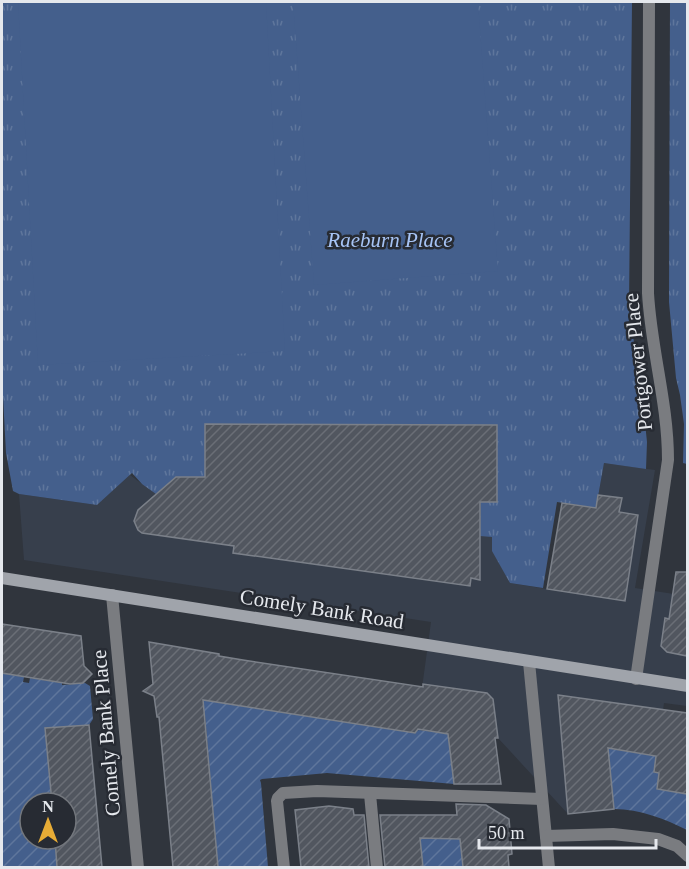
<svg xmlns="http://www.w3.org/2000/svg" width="689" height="869" viewBox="0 0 689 869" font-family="Georgia,serif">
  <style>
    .built { fill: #373f4c }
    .grass { fill: url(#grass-tufts) }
    .garden { fill: url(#garden-furrows) }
    .pitch { fill: #445f8c }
    .building { fill: url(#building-hatch); stroke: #7b8089; stroke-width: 1.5 }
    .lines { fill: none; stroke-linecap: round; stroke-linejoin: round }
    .minor { stroke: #7a7c80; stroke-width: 12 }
    .secondary { stroke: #a0a4ab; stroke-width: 12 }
    .labels { text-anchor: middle; stroke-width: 5; stroke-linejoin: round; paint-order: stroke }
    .park-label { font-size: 21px; font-style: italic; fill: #a6c3f4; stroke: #272b33 }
    .street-label { font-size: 21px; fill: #e5e8ed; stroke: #272b33 }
  </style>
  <defs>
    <pattern id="grass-tufts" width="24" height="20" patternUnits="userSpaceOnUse" patternTransform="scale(1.5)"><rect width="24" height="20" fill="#445f8c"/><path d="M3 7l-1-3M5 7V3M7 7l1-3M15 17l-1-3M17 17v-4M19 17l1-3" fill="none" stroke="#5f769c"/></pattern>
    <pattern id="garden-furrows" width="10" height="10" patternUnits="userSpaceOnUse" patternTransform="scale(1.5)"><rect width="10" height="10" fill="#445f8c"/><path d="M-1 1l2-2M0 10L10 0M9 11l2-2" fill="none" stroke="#5f769c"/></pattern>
    <pattern id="building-hatch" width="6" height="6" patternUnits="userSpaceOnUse" patternTransform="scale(1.5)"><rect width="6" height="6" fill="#51565f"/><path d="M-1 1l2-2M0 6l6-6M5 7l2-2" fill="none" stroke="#6a6e76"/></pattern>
  </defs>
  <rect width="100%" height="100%" fill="#30353d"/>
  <path class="built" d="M 604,463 L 655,470 L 635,588 L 687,596 L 687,706 L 664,703 L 657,752 L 651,755 L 605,748 L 609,764 L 614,809 L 568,814 L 498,738 L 450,741 L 416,732 L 431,622 L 24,560 L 19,494 L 97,505 L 130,475 L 142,484 L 176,477 L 481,478 L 492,537 L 510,583 L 547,589 L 562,503 L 596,508 Z"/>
  <g class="grass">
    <path d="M 2,2 L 632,2 L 629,306 L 645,423 L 647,442 L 646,469 L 604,463 L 596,508 L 557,502 L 543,588 L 510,583 L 492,551 L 492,537 L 480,536 L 481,479 L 176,477 L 156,494 L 142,484 L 132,473 L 97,505 L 19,494 L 13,491 L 6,453 L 2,377 Z"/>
    <path d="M 670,2 L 688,2 L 687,464 L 683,463 L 684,424 L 680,395 L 676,378 L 669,302 Z"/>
  </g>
  <g class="garden">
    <path d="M 2,673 L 24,677 L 23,682 L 29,683 L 30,678 L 62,683 L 62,685 L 85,683 L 90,686 L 93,719 L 89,725 L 45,729 L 52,803 L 30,803 L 30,839 L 55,839 L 57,867 L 2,867 Z"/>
    <path d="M 197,691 L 212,699 L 217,702 L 414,733 L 419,730 L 449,734 L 454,784 L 327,773 L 262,779 L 260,780 L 261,783 L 268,867 L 218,867 L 205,716 L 202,712 Z"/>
    <path d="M 605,748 L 651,755 L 657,752 L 654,772 L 659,773 L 657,789 L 687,794 L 687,830 C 665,819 640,809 614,809 L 609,765 Z"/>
    <path d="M 420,838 L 460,839 L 463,867 L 423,867 Z"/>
  </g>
  <g class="pitch">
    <path d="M 18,2 L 266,2 L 285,351 L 38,365 Z"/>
    <path d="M 293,2 L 478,2 L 498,271 L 314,285 Z"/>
  </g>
  <g class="building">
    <path d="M 205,424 L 497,425 L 497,502 L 480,502 L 480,580 L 471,578 L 470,586 L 277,559 L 233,553 L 234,546 L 142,533 L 138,530 L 134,521 L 138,510 L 176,477 L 205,477 Z"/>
    <path d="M 598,495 L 622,498 L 619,512 L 638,515 L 625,601 L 547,589 L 562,503 L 596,508 Z"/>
    <path d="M 676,572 L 687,572 L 687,656 L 667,652 L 661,646 L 665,618 L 669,619 Z"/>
    <path d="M 2,624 L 81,636 L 84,666 L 92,674 L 83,683 L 70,684 L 2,673 Z"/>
    <path d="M 149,642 L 219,654 L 219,656 L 243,660 L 423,687 L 423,684 L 487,693 L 493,699 L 498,738 L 495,738 L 501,784 L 454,784 L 448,734 L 418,729 L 415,733 L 203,700 L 218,867 L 173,867 L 159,717 L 157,717 L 154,696 L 143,691 L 153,684 Z"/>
    <path d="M 558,695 L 687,713 L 687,794 L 657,789 L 659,773 L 654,772 L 656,756 L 608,748 L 614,809 L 568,814 Z"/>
    <path d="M 89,725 L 102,867 L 57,867 L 55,839 L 66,839 L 66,803 L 52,803 L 45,728 Z"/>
    <path d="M 456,804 L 486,805 L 509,819 L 512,854 L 508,855 L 509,867 L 463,867 L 460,839 L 420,838 L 423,867 L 385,867 L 380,815 L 457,815 Z"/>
    <path d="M 329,806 L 353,809 L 354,815 L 364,815 L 369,867 L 301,867 L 295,810 Z"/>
  </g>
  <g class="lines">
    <g class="minor">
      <path d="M 112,595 L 138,868"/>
      <path d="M 529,662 L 549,868"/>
      <path d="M 636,679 L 668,460 C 668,403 651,349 648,293 L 649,2"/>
      <path d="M 370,794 L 377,868"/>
      <path d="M 546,836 L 613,834 L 658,839 L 677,846 L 688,856"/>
      <path d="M 284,868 L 277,801 L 278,798 L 283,793 L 317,791 L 542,799"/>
    </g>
    <path class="secondary" d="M 2,578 L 688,686"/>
  </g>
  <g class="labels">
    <g class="park-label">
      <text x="390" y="247">Raeburn Place</text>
    </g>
    <g class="street-label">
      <text transform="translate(638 362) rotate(-96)" y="7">Portgower Place</text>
      <text transform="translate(322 609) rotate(9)" y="7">Comely Bank Road</text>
      <text transform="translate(106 733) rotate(-95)" y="7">Comely Bank Place</text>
    </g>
  </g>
  <rect width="689" height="869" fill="none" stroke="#e5e8ed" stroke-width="6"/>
  <g transform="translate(48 821)"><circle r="28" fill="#272b33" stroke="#73777d" stroke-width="1.5"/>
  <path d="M0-4.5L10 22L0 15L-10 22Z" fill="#e7ac36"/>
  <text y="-9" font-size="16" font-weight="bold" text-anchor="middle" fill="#e5e8ed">N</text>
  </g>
  <path d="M479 839v9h177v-9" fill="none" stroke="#e5e8ed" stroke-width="3"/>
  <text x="488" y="839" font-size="18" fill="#e5e8ed" stroke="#272b33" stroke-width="4.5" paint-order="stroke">50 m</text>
</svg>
